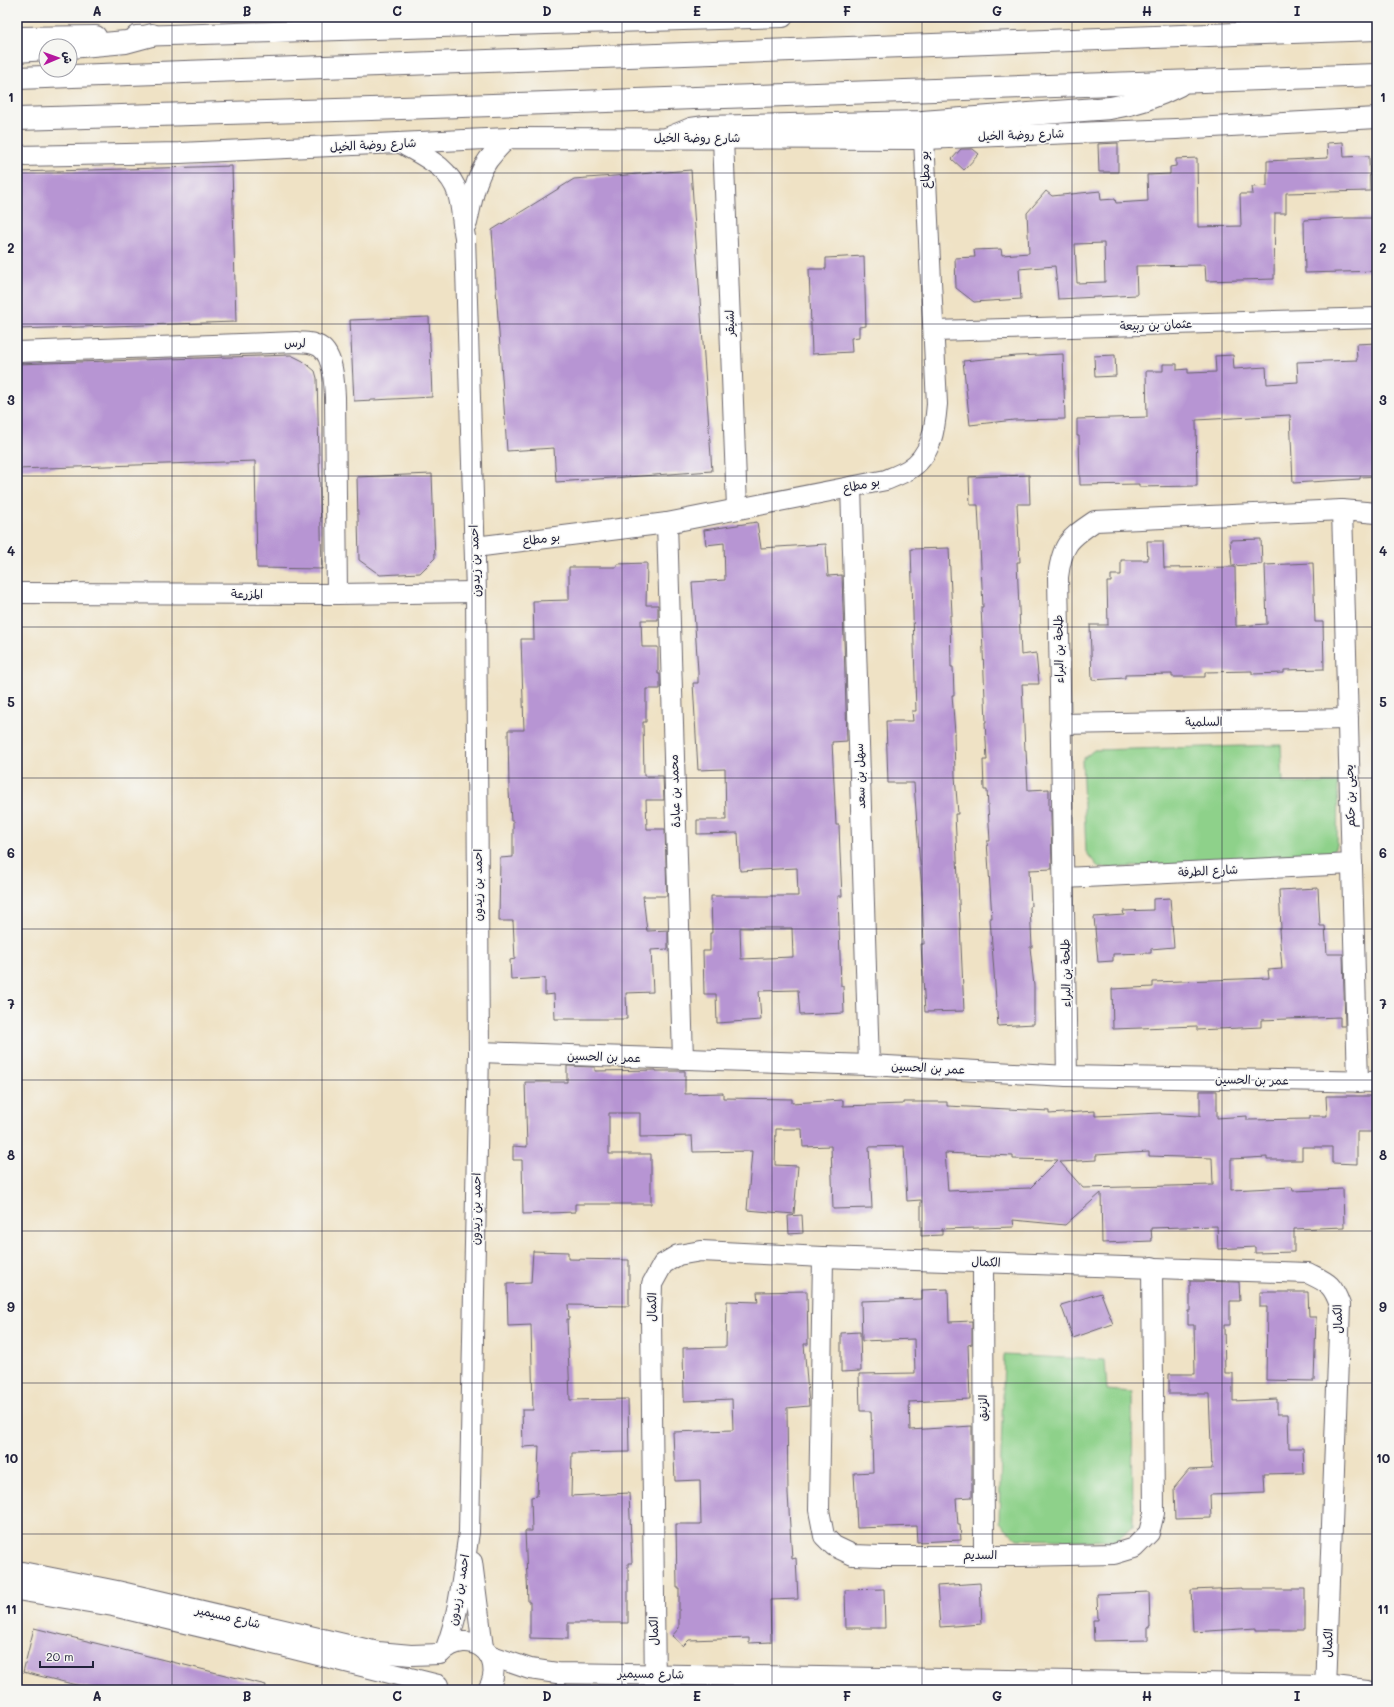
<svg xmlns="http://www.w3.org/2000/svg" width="1394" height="1707" viewBox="0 0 1394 1707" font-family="Mali,'Playpen Sans Arabic',sans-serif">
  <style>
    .green { fill: #8ed18a; stroke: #587a62 }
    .building { fill: #b795d3; fill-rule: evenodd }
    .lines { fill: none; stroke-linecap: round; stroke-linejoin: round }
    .minor-casing { stroke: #6a656b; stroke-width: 22 }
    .major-casing { stroke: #6a656b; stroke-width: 24 }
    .minor { stroke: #fff; stroke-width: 20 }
    .major { stroke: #fff; stroke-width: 22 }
    .grid { fill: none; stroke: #22223b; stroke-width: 1; stroke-opacity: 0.55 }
    .labels { text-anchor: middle; stroke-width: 3; stroke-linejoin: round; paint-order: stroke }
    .street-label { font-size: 12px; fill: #22223b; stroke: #f6f6f2 }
    .neatline { fill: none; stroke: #22223b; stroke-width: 1.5 }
    .grid-label { font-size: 13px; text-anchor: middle; font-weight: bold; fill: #22223b }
  </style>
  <rect width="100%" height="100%" fill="#f6f6f2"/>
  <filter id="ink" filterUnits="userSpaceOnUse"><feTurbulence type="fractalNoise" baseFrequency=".025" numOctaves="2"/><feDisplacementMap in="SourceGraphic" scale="8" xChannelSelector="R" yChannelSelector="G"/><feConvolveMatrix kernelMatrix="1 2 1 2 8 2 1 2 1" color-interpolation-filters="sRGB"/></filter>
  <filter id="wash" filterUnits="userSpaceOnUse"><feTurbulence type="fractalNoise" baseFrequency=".012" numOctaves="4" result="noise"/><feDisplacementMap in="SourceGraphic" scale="16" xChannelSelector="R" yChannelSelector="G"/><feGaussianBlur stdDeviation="0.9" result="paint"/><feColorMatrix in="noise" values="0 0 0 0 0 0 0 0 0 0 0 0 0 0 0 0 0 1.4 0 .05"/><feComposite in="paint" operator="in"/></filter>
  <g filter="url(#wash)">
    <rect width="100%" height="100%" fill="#efe2c5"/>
    <g class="green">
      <path d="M 1281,745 L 1283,783 L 1338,783 L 1337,846 L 1323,860 L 1099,868 L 1086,852 L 1082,760 L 1094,750 Z"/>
      <path d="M 1004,1355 L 1105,1360 L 1107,1390 L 1132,1392 L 1133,1526 L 1115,1541 L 1017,1539 L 999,1522 Z"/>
    </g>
    <g id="blocks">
      <g class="building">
        <path d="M 1343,142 L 1344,157 L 1369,156 L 1370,191 L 1286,193 L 1286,213 L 1275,213 L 1274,279 L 1206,281 L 1205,265 L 1136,266 L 1137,295 L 1058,299 L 1055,266 L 1019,269 L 1021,299 L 974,302 L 956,288 L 955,258 L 975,257 L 974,250 L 1001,249 L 1002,255 L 1029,253 L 1027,213 L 1046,191 L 1052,196 L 1100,191 L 1101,200 L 1115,199 L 1116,203 L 1148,201 L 1147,175 L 1170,174 L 1170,167 L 1176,166 L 1176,159 L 1197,158 L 1198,227 L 1241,226 L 1240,194 L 1253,194 L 1252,187 L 1267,186 L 1267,161 L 1328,158 L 1327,143 ZM 1104,243 L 1105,282 L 1077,283 L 1075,244 Z"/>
        <path d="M 1118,143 L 1118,172 L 1099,172 L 1098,144 Z"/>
        <path d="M 961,149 L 973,149 L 979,154 L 964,170 L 952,159 Z"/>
        <path d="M 232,166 L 236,322 L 17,329 L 17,172 Z"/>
        <path d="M 691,170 L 712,471 L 556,482 L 554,448 L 507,451 L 492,230 L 574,179 Z"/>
        <path d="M 1347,218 L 1376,218 L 1377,271 L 1305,273 L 1304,220 Z"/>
        <path d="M 864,256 L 866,326 L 859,327 L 859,337 L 851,338 L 852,352 L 812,354 L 809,269 L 826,269 L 826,258 Z"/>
        <path d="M 429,317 L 432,397 L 354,401 L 350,320 Z"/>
        <path d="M 1377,343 L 1377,476 L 1360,477 L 1360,479 L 1293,483 L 1290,415 L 1196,420 L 1197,486 L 1139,487 L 1139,484 L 1080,485 L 1079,436 L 1077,436 L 1077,419 L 1147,417 L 1146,371 L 1163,371 L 1163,364 L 1177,364 L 1177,370 L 1188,369 L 1188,373 L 1216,372 L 1215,356 L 1233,355 L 1234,369 L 1266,367 L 1267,384 L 1298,382 L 1297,362 L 1357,360 L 1356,344 Z"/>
        <path d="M 1063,354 L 1065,419 L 1014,420 L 970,425 L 963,361 L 1017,356 Z"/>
        <path d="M 291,355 L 303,361 L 315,371 L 317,378 L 322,569 L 257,568 L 255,461 L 17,469 L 17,364 Z"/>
        <path d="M 1115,355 L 1116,376 L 1095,377 L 1094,356 Z"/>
        <path d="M 432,474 L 435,558 L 420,573 L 380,575 L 359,560 L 357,477 Z"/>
        <path d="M 1029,475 L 1030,504 L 1017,504 L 1020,562 L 1017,562 L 1021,655 L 1036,653 L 1039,684 L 1022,684 L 1025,750 L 1026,750 L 1028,790 L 1049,789 L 1049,811 L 1051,811 L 1052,869 L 1029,870 L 1031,906 L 1030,906 L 1032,947 L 1030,947 L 1034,986 L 1034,1024 L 998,1026 L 990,918 L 992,918 L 987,841 L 990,841 L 987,790 L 984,790 L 983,760 L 987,760 L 985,722 L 986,722 L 982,628 L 981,607 L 983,607 L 978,505 L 970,505 L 969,477 Z"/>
        <path d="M 757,522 L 761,548 L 826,544 L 828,576 L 842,575 L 847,741 L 832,742 L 836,825 L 839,825 L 840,853 L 842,896 L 838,896 L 841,986 L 843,986 L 844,1013 L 800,1015 L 798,990 L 759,991 L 761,1020 L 717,1023 L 716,994 L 704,994 L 703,951 L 710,951 L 710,933 L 712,933 L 711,896 L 798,896 L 797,868 L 740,871 L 738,833 L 697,834 L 697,820 L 726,820 L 725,769 L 698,770 L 693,683 L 698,683 L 698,671 L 692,582 L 725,580 L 724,543 L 706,545 L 704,530 ZM 740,928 L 792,928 L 793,957 L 741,959 Z"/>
        <path d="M 1261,539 L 1262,564 L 1232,566 L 1230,540 Z"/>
        <path d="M 1147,541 L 1163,541 L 1164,568 L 1235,567 L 1236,626 L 1267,624 L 1265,565 L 1313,563 L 1315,622 L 1323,622 L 1324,669 L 1284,670 L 1284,673 L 1252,674 L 1252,671 L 1205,672 L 1205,677 L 1172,677 L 1172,674 L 1125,675 L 1125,678 L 1092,680 L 1090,625 L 1108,625 L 1107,582 L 1111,582 L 1111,575 L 1121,575 L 1121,560 L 1148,560 Z"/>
        <path d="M 949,548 L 952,615 L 950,615 L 951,667 L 953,667 L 954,695 L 952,695 L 955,733 L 954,733 L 955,776 L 958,814 L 955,814 L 964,1011 L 925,1012 L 921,944 L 924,944 L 922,893 L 914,783 L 888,783 L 886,721 L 913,721 L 912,711 L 916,711 L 911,549 Z"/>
        <path d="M 647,563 L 646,605 L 658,605 L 658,620 L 641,620 L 642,647 L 658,647 L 658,674 L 660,674 L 660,689 L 646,689 L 646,722 L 643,722 L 644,776 L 663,776 L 664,800 L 646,800 L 647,829 L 665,829 L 667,896 L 643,896 L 647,931 L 668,930 L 668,949 L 651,950 L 653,992 L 626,993 L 627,1019 L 555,1019 L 554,994 L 545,995 L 545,978 L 511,980 L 510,960 L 515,959 L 513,921 L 499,921 L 500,858 L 513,857 L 513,821 L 511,821 L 509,791 L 508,730 L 524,730 L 521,639 L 534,639 L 533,601 L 569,600 L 569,567 L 617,567 L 617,564 Z"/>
        <path d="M 1318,888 L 1320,926 L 1325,926 L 1327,954 L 1343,954 L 1345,1026 L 1340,1026 L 1340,1017 L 1261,1020 L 1261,1027 L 1197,1030 L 1197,1026 L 1113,1029 L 1112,989 L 1153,987 L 1153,982 L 1269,978 L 1268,970 L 1282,969 L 1279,929 L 1281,929 L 1279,890 Z"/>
        <path d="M 1170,898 L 1174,947 L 1151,949 L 1151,953 L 1113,954 L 1113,961 L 1098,962 L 1094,917 L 1124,915 L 1123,911 L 1153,910 L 1153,899 Z"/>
        <path d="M 567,1066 L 595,1067 L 595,1071 L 656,1070 L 656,1071 L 685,1071 L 685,1094 L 723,1093 L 723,1098 L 792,1099 L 792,1103 L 843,1100 L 843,1106 L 903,1104 L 903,1102 L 947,1102 L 947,1106 L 1049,1111 L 1049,1114 L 1095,1111 L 1095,1116 L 1161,1113 L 1161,1114 L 1200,1116 L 1200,1091 L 1217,1091 L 1217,1118 L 1247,1116 L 1247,1120 L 1309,1119 L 1309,1116 L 1327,1116 L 1326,1096 L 1377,1096 L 1377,1132 L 1357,1132 L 1357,1164 L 1332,1163 L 1332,1147 L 1302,1147 L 1302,1160 L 1267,1160 L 1267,1157 L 1231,1159 L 1231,1190 L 1292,1187 L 1293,1191 L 1343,1189 L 1344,1227 L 1294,1229 L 1294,1252 L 1255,1253 L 1255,1247 L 1218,1249 L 1217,1226 L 1151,1228 L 1152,1241 L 1102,1243 L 1101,1193 L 1065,1225 L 1013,1220 L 1014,1227 L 942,1229 L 942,1235 L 921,1236 L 921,1200 L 907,1201 L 904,1146 L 869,1147 L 872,1208 L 833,1209 L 831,1146 L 803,1147 L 802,1129 L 776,1129 L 775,1165 L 798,1166 L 794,1214 L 747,1210 L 752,1151 L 693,1152 L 692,1136 L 640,1137 L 640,1113 L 609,1113 L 609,1154 L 651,1154 L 651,1204 L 575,1204 L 575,1212 L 523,1214 L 522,1160 L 513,1160 L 513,1146 L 527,1147 L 525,1082 L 567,1082 ZM 1149,1152 L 1149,1156 L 1212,1158 L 1213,1185 L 1083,1188 L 1060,1162 L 1096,1160 L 1096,1155 ZM 945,1153 L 1013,1156 L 1013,1159 L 1058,1160 L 1030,1188 L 948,1191 Z"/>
        <path d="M 802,1215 L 803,1233 L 789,1234 L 788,1216 Z"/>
        <path d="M 533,1251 L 568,1252 L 568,1259 L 629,1260 L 629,1306 L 568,1305 L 569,1319 L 567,1319 L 570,1400 L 628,1399 L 629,1452 L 572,1453 L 571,1496 L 629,1493 L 632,1563 L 628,1563 L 628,1623 L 568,1623 L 568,1639 L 530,1638 L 530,1602 L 528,1602 L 525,1531 L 532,1531 L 531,1497 L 537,1496 L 539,1446 L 523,1447 L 522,1410 L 533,1410 L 531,1325 L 508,1326 L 507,1284 L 531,1283 Z"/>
        <path d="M 1190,1281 L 1239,1282 L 1240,1301 L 1230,1301 L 1230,1325 L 1224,1325 L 1225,1373 L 1233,1373 L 1233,1401 L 1277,1399 L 1277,1414 L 1288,1414 L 1289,1448 L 1303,1448 L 1304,1473 L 1264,1474 L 1265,1493 L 1210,1495 L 1211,1518 L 1175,1519 L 1174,1488 L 1189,1470 L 1212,1469 L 1209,1394 L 1169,1394 L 1169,1374 L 1195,1374 L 1194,1325 L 1188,1325 L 1188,1311 L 1190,1311 Z"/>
        <path d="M 948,1289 L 949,1322 L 972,1321 L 972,1344 L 968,1345 L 970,1399 L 909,1402 L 910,1430 L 972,1426 L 972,1497 L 956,1498 L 958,1525 L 960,1525 L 961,1540 L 917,1542 L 916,1526 L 857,1528 L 854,1473 L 873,1472 L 871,1411 L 860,1411 L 859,1374 L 915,1373 L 914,1339 L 862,1341 L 861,1301 L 922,1299 L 922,1290 Z"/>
        <path d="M 807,1291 L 808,1344 L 804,1344 L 809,1406 L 787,1408 L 788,1494 L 792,1559 L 796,1558 L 798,1599 L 770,1600 L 771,1642 L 749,1643 L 749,1638 L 689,1640 L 683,1646 L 672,1636 L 679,1628 L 679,1588 L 677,1588 L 676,1524 L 701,1524 L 700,1480 L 675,1481 L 673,1432 L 733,1430 L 732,1399 L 684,1401 L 683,1348 L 726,1347 L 727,1301 L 758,1302 L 757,1292 Z"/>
        <path d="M 1260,1292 L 1308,1292 L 1309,1317 L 1316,1317 L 1314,1381 L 1266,1380 L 1267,1307 L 1260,1307 Z"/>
        <path d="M 1101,1293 L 1113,1324 L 1073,1338 L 1061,1305 Z"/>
        <path d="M 860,1332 L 861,1371 L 841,1372 L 841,1333 Z"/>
        <path d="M 980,1583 L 982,1624 L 940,1627 L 937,1586 Z"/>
        <path d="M 1242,1588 L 1242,1589 L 1305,1589 L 1305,1630 L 1256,1630 L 1256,1628 L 1193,1632 L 1191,1590 Z"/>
        <path d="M 884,1589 L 885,1628 L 846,1628 L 845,1590 Z"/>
        <path d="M 1149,1592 L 1150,1627 L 1148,1627 L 1148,1640 L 1094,1641 L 1093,1620 L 1098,1620 L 1097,1594 Z"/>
        <path d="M 34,1628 L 266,1685 L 265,1690 L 97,1690 L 23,1672 Z"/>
      </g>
    </g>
  </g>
  <g filter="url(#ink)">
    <use href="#blocks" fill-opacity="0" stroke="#6a656b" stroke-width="1"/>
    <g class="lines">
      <g class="minor-casing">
        <g id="minor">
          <path d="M 136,36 L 783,17"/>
          <path d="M 17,37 L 96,36"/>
          <path d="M 723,138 L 737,508"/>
          <path d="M 401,143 C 423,156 450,167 458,194 C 462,207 462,223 465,237 L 476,592 L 479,1052 L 469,1532 C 463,1571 460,1611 446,1648"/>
          <path d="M 17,156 L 180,153 L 508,138 L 924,139 L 1176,129 L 1377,118"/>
          <path d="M 467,223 C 472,200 476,172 493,154 C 497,148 503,143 508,138"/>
          <path d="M 934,331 L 1377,318"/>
          <path d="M 17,352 L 297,342 C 302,343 308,342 313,344 C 334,348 334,381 335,397 L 337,594"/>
          <path d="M 851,487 L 869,1065"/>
          <path d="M 1342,510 L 1358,1082"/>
          <path d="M 667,523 L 683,1059"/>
          <path d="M 475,547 L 667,523 L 886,480 C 893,477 901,474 908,470 C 932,456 935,428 937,404 L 924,139"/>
          <path d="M 17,593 L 337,594 L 476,592"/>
          <path d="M 1060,724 L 1348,719"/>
          <path d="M 1064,878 L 1352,864"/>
          <path d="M 479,1052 L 869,1065 L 1067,1076 L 1377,1082"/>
          <path d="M 1067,1076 L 1058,577 C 1062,545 1068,539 1095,521 L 1342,510 L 1377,513"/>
          <path d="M 823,1257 L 819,1510 L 824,1536 L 834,1546 L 853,1555 L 881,1556 L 1022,1556 L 1114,1554 L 1134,1548 L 1149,1533 L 1154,1513 L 1152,1267"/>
          <path d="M 983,1262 L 984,1555"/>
          <path d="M 472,1562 L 483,1648"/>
          <path d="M 17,1571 L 117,1591 L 378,1652 L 411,1655 L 440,1654"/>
          <path d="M 17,1590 L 113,1606 L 286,1647 L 438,1685"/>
          <path d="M 441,1653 C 469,1625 508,1655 488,1690"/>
          <path d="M 489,1655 L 530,1669 L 557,1673 L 1326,1685 L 1367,1690"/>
          <path d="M 655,1690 L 651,1317 L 652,1284 L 663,1264 L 678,1255 L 701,1251 L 823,1257 L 1308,1273 C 1328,1283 1332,1283 1340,1305 L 1326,1690"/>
        </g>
      </g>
      <g class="major-casing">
        <g id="major">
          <path d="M 70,47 L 126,42 L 152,35"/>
          <path d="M 17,51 L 46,49"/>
          <path d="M 17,78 L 1377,29"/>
          <path d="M 17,119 L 371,109 L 1377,75"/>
          <path d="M 669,138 L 691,129 L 705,127 L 922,122 L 1110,108 C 1135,104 1156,97 1179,85"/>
        </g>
      </g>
      <use href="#minor" class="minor"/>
      <use href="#major" class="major"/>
    </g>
  </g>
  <path class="grid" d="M 172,17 L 172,1690M 322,17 L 322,1690M 472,17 L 472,1690M 622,17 L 622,1690M 772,17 L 772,1690M 922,17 L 922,1690M 1072,17 L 1072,1690M 1222,17 L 1222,1690M 17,173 L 1377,173M 17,324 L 1377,324M 17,476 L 1377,476M 17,627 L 1377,627M 17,778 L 1377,778M 17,929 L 1377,929M 17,1080 L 1377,1080M 17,1231 L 1377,1231M 17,1383 L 1377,1383M 17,1534 L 1377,1534"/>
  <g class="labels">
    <g class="street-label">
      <text transform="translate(1021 135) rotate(-2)" y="4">شارع روضة الخيل</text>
      <text x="697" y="142">شارع روضة الخيل</text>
      <text transform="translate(373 145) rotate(-3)" y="4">شارع روضة الخيل</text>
      <text transform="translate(925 170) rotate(-93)" y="4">بو مطاع</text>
      <text transform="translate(730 323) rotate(-92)" y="4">لشيقر</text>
      <text transform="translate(1156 325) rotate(-2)" y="4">عثمان بن ربيعة</text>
      <text transform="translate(295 343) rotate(1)" y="4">لرس</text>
      <text transform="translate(861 485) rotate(-11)" y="4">بو مطاع</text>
      <text transform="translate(541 539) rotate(-7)" y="4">بو مطاع</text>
      <text transform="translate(475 561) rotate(-92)" y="4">احمد بن زيدون</text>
      <text x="247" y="598">المزرعة</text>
      <text transform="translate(1059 649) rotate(-91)" y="4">طلحة بن البراء</text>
      <text transform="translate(1204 722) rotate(-1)" y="4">السلمية</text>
      <text transform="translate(860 776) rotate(-92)" y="4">سهل بن سعد</text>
      <text transform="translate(675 791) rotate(-92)" y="4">محمد بن عبادة</text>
      <text transform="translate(1350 796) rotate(-92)" y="4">يحيى بن حكم</text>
      <text transform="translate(1208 871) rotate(-3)" y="4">شارع الطرفة</text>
      <text transform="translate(478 885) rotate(-90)" y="4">احمد بن زيدون</text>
      <text transform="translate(1066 973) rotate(-91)" y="4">طلحة بن البراء</text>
      <text transform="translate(604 1057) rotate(2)" y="4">عمر بن الحسين</text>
      <text transform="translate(928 1068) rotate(3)" y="4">عمر بن الحسين</text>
      <text transform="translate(1252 1080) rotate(1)" y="4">عمر بن الحسين</text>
      <text transform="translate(476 1209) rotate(-89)" y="4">احمد بن زيدون</text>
      <text transform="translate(986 1262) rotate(2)" y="4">الكمال</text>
      <text transform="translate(652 1307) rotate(-89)" y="4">الكمال</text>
      <text transform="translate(1338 1319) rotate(-92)" y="4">الكمال</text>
      <text transform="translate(983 1408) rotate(-90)" y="4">الزنبق</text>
      <text x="980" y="1559">السديم</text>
      <text transform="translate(459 1590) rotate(-80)" y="4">احمد بن زيدون</text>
      <text transform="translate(228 1617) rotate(13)" y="4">شارع مسيمير</text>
      <text transform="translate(654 1631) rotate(-91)" y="4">الكمال</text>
      <text transform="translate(1328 1643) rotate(-88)" y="4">الكمال</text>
      <text transform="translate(651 1674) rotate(1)" y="4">شارع مسيمير</text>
    </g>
  </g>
  <rect width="1394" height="1707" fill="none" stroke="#f6f6f2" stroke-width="44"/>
  <g transform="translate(58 58) rotate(88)"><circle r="19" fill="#f6f6f2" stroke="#a1a1a9"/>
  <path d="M0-3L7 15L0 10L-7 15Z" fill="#b5179e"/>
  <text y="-6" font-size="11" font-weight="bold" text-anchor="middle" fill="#22223b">ش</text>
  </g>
  <path d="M40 1661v6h53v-6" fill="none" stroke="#22223b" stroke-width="2"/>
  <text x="46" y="1661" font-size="12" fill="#22223b" stroke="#f6f6f2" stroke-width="3" paint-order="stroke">20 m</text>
  <rect x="22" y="22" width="1350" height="1663" class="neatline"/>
  <g class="grid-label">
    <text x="97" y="16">A</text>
    <text x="247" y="16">B</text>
    <text x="397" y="16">C</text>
    <text x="547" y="16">D</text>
    <text x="697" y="16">E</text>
    <text x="847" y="16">F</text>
    <text x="997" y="16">G</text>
    <text x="1147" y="16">H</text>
    <text x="1297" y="16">I</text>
    <text x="11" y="102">1</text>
    <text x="1383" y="102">1</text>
    <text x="11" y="253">2</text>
    <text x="1383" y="253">2</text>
    <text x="11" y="405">3</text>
    <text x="1383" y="405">3</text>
    <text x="11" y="556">4</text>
    <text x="1383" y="556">4</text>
    <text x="11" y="707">5</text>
    <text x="1383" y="707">5</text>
    <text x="11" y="858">6</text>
    <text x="1383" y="858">6</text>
    <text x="11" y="1009">7</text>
    <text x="1383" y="1009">7</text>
    <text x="11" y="1160">8</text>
    <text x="1383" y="1160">8</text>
    <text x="11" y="1312">9</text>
    <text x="1383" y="1312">9</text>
    <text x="11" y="1463">10</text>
    <text x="1383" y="1463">10</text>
    <text x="11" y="1614">11</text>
    <text x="1383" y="1614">11</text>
    <text x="97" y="1701">A</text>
    <text x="247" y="1701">B</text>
    <text x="397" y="1701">C</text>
    <text x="547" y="1701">D</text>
    <text x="697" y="1701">E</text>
    <text x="847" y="1701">F</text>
    <text x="997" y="1701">G</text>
    <text x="1147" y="1701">H</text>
    <text x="1297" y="1701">I</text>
  </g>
</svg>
